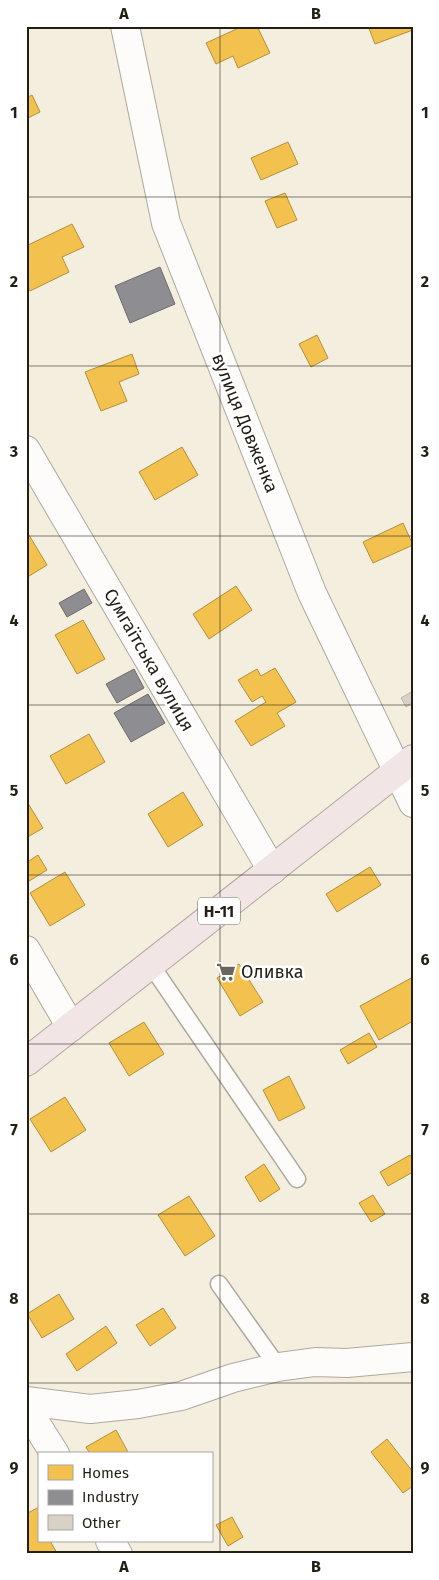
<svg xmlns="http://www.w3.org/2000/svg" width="439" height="1580" viewBox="0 0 439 1580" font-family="'Fira Sans',sans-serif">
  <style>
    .homes { fill: #f2c14e; stroke: #b4903d }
    .industry { fill: #8d8d92; stroke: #6d6c6c }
    .building { fill: #d8d1c6; stroke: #beb6ac }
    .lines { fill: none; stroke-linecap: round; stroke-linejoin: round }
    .service-casing { stroke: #aea99e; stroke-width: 19 }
    .minor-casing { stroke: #aea99e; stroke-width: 30 }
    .primary-casing { stroke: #b9a4a0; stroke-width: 30 }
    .service { stroke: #fdfcfa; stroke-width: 16 }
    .minor { stroke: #fdfcfa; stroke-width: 28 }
    .primary { stroke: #f1e6e5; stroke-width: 28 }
    .grid { fill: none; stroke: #231f15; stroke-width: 1; stroke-opacity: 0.55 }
    .labels { text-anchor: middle; stroke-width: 5; stroke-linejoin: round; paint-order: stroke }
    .shield { fill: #fff; stroke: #65625b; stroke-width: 1 }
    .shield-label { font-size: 16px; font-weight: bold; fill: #231f15 }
    .street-label { font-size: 18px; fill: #231f15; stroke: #fff }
    .poi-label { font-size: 18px; fill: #231f15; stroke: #fff; text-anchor: start }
    .neatline { fill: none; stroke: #231f15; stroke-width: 2 }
    .grid-label { font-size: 16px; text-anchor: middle; font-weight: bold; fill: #231f15 }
  </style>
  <rect width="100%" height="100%" fill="#f4eedf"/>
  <g class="homes">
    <path d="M 243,26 L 257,26 L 270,53 L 238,68 L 233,56 L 216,64 L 206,43 Z"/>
    <path d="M 368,26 L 413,26 L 413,30 L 375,44 Z"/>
    <path d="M 32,95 L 40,112 L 26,119 L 26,98 Z"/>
    <path d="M 288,142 L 298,164 L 261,180 L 251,158 Z"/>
    <path d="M 285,193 L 297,220 L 277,228 L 265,201 Z"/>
    <path d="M 72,224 L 84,247 L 62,257 L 69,272 L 30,291 L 26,283 L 26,246 Z"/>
    <path d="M 317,335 L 328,358 L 311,367 L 299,344 Z"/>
    <path d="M 132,354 L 139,374 L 119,382 L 127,401 L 101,411 L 85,372 Z"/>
    <path d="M 182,447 L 198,475 L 155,500 L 139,472 Z"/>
    <path d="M 403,523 L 413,545 L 373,563 L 363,542 Z"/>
    <path d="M 29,535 L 47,565 L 26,578 L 26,536 Z"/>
    <path d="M 236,586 L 252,610 L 209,639 L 193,614 Z"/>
    <path d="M 83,620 L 105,659 L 77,674 L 55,635 Z"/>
    <path d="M 275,668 L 296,702 L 277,713 L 285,726 L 251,746 L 235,721 L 266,702 L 262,696 L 252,702 L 238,680 L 257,669 L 261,676 Z"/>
    <path d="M 89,734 L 105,762 L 66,784 L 50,756 Z"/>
    <path d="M 183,792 L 203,825 L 168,847 L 148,814 Z"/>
    <path d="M 26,800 L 43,828 L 26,838 Z"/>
    <path d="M 38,855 L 47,870 L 26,883 L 26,863 Z"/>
    <path d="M 370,867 L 381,885 L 337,912 L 326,894 Z"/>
    <path d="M 65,872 L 85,905 L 50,926 L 30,893 Z"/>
    <path d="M 239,964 L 263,1002 L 240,1016 L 217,978 Z"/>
    <path d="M 413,977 L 413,1021 L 379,1040 L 360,1006 Z"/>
    <path d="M 144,1022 L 164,1054 L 129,1076 L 109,1043 Z"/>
    <path d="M 369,1033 L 377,1047 L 348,1064 L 340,1050 Z"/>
    <path d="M 289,1076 L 305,1108 L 279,1121 L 263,1090 Z"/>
    <path d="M 65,1097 L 86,1130 L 51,1152 L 30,1119 Z"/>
    <path d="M 410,1155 L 413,1159 L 413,1172 L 388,1186 L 380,1172 Z"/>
    <path d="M 264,1164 L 280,1189 L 260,1202 L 245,1177 Z"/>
    <path d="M 373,1195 L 385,1214 L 371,1222 L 359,1203 Z"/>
    <path d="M 189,1196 L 215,1236 L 185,1256 L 158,1215 Z"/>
    <path d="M 59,1294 L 74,1319 L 42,1338 L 27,1314 Z"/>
    <path d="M 163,1308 L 176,1328 L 150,1346 L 136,1325 Z"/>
    <path d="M 106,1326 L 117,1343 L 77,1371 L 66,1354 Z"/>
    <path d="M 116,1430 L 129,1454 L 90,1454 L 86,1447 Z"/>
    <path d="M 387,1439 L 413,1472 L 413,1486 L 403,1493 L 371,1452 Z"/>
    <path d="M 39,1507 L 39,1541 L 50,1541 L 57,1553 L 56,1554 L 26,1554 L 26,1514 Z"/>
    <path d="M 232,1517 L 243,1537 L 228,1546 L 216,1525 Z"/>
  </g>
  <g class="industry">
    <path d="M 160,267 L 175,304 L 130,323 L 115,286 Z"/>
    <path d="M 84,589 L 92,603 L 67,617 L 59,603 Z"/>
    <path d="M 134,669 L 144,688 L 117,703 L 106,684 Z"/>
    <path d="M 148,694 L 165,723 L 131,742 L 114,713 Z"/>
  </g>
  <path class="building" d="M 413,691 L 413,702 L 406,707 L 401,698 Z"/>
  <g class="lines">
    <g class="service-casing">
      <g id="service">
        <path d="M 151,965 L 297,1179"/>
        <path d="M 219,1284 L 278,1367"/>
      </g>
    </g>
    <g class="minor-casing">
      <g id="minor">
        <path d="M 125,26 L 166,223 L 312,593 L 413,803"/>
        <path d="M 26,450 L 272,870"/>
        <path d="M 26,950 L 71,1027"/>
        <path d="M 26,1401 L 90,1409 L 138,1404 L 181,1396 L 233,1378 L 278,1367 L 315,1362 L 347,1363 L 413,1357"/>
        <path d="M 26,1408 L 55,1454"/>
        <path d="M 110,1541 L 118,1554"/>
      </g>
    </g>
    <g class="primary-casing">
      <path id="primary" d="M 26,1062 L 413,759"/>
    </g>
    <use href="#service" class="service"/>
    <use href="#minor" class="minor"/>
    <use href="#primary" class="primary"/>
  </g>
  <path class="grid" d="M 220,26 L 220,1554M 26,197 L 413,197M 26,366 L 413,366M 26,536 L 413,536M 26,705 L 413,705M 26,875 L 413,875M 26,1044 L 413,1044M 26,1214 L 413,1214M 26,1383 L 413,1383"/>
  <defs>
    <g id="supermarket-bare" transform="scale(1.5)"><path d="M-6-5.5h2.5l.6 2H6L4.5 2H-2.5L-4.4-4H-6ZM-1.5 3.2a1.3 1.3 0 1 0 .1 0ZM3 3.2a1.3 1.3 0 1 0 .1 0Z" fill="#6c675c" stroke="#fff" stroke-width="2.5" paint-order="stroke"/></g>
  </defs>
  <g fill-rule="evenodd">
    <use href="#supermarket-bare" x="226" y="972"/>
  </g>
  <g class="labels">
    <rect class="shield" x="198" y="897.5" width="42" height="27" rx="4"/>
    <g class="shield-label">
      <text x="219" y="917">Н-11</text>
    </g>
    <g class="street-label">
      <text transform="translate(245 423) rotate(68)" y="6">вулиця Довженка</text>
      <text transform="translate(149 660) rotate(60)" y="6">Сумгаїтська вулиця</text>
    </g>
    <g class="poi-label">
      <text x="241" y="978">Оливка</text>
    </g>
  </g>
  <rect width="439" height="1580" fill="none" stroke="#ffffff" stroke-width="55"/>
  <rect x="38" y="1452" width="175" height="90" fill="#ffffff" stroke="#a7a5a1"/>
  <rect x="48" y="1465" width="25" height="15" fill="#f2c14e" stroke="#a7a5a1"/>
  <text x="82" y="1478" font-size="15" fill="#231f15">Homes</text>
  <rect x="48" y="1490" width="25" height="15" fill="#8d8d92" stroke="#a7a5a1"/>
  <text x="82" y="1502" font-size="15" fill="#231f15">Industry</text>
  <rect x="48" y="1515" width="25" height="15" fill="#d8d1c6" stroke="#a7a5a1"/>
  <text x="82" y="1528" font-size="15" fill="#231f15">Other</text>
  <rect x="28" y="28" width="384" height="1524" class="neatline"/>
  <g class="grid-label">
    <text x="124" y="19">A</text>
    <text x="316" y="19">B</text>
    <text x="14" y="118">1</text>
    <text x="425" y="118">1</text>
    <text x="14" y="287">2</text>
    <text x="425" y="287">2</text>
    <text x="14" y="457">3</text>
    <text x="425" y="457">3</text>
    <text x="14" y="626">4</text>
    <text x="425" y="626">4</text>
    <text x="14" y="796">5</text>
    <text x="425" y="796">5</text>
    <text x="14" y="965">6</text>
    <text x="425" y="965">6</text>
    <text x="14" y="1135">7</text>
    <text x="425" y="1135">7</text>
    <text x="14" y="1304">8</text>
    <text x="425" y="1304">8</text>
    <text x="14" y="1473">9</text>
    <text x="425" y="1473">9</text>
    <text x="124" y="1572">A</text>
    <text x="316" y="1572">B</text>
  </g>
</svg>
